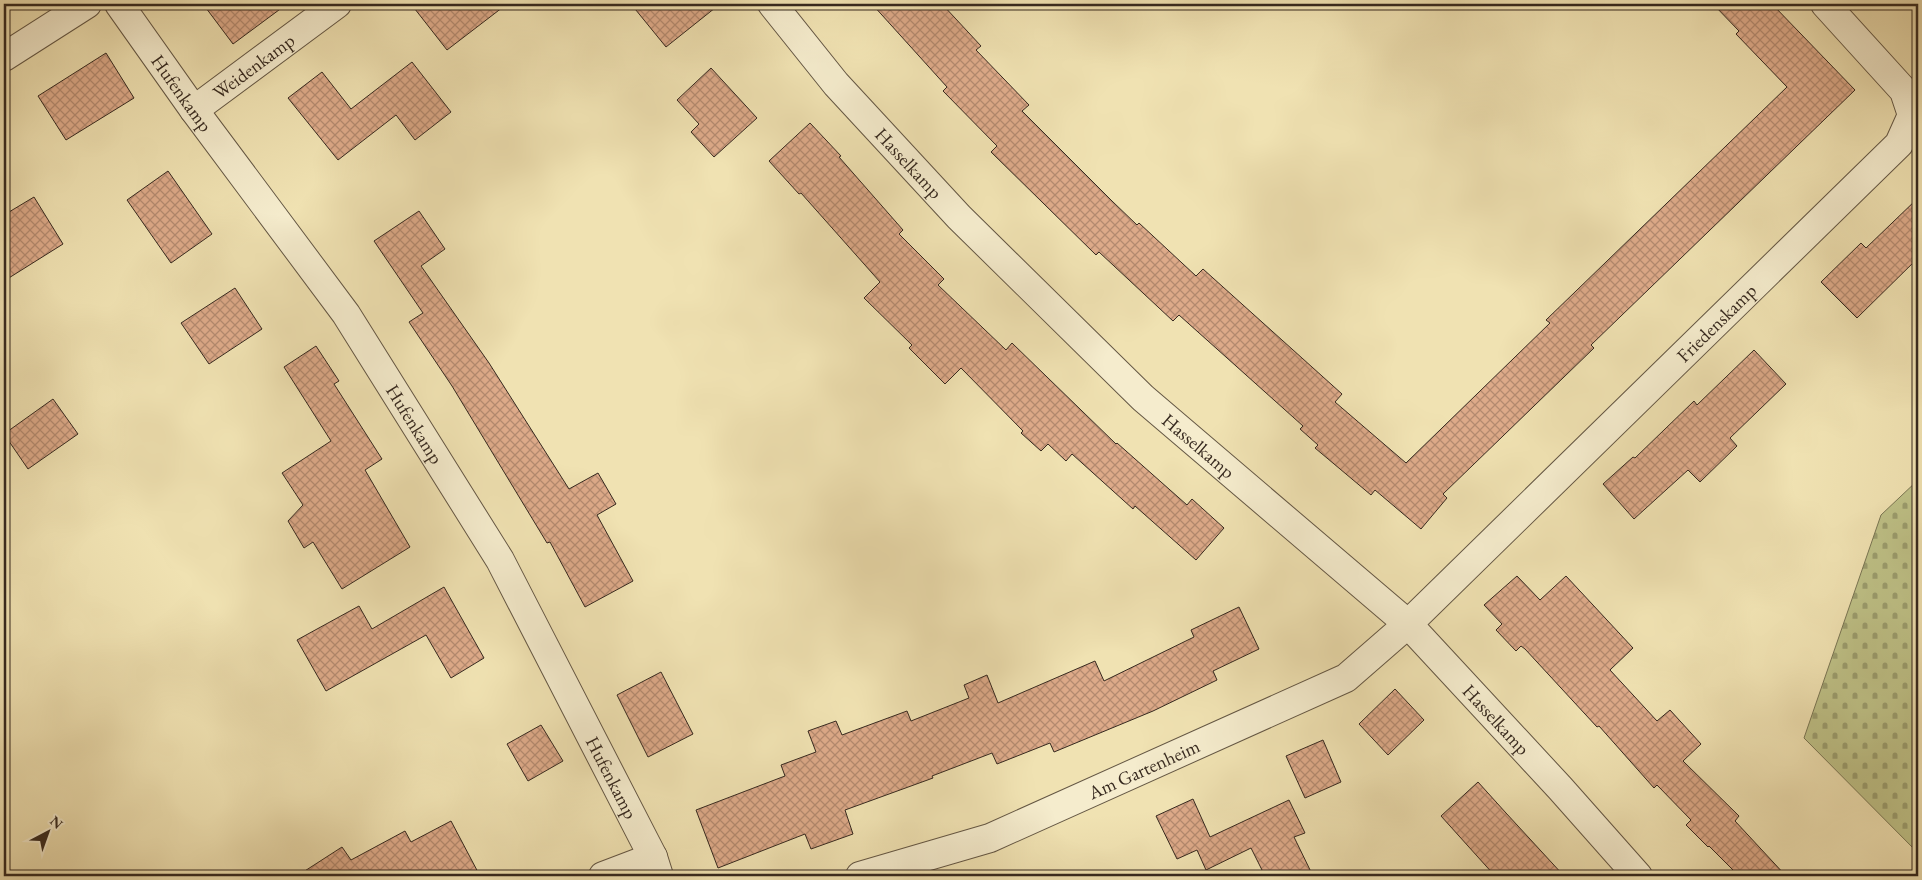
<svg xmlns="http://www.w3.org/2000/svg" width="1922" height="880" viewBox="0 0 1922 880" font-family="'EB Garamond',serif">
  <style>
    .cemetery { fill: url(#cemetery-stones); stroke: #7a7654 }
    .building { fill: url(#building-cross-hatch); stroke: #36291f }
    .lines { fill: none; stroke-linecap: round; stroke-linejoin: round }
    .minor-casing { stroke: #645744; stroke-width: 30 }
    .minor { stroke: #f5eccd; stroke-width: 28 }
    .labels { text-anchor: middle; stroke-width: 5; stroke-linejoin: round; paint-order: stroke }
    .street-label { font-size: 19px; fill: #36291f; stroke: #f5eccd }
  </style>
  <defs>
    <pattern id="cemetery-stones" width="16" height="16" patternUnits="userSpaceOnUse" patternTransform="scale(1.25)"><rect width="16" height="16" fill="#bfc288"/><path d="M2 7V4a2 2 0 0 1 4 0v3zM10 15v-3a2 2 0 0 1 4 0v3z" fill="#9c9e6f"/></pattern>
    <pattern id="building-cross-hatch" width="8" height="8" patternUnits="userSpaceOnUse" patternTransform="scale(1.25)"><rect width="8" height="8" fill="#ddaa89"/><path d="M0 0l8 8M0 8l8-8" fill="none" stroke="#b48a6f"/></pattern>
  </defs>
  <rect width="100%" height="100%" fill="#f0e2b2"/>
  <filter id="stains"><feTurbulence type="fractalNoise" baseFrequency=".004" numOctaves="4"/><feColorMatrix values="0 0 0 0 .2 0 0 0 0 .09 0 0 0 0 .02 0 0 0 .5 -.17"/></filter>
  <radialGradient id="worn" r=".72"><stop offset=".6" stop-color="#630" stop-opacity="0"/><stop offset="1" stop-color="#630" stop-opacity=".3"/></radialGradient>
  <path class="cemetery" d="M 1918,480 L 1918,853 L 1804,738 L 1881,515 Z"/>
  <g class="building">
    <path d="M 203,4 L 287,4 L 233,44 Z"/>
    <path d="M 411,4 L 507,4 L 447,50 Z"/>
    <path d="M 631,4 L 720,4 L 666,47 Z"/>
    <path d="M 872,4 L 942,4 L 981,46 L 976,50 L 1029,105 L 1022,111 L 1112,201 L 1137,225 L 1139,223 L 1196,276 L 1203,269 L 1342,394 L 1335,402 L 1406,463 L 1550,323 L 1546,320 L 1787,87 L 1736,34 L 1739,31 L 1713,4 L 1772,4 L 1855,90 L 1591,345 L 1594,348 L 1443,494 L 1447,498 L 1421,529 L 1375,490 L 1371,495 L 1315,448 L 1318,445 L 1300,429 L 1303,426 L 1179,315 L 1173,321 L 1099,252 L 1096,255 L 991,152 L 997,146 L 943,91 L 947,87 Z"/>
    <path d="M 106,53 L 134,98 L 66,140 L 38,96 Z"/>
    <path d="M 412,62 L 451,112 L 415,140 L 396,115 L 338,160 L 288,98 L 322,72 L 351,109 Z"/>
    <path d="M 711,68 L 757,118 L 714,157 L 691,132 L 699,124 L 677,100 Z"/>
    <path d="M 810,123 L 841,156 L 839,157 L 903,230 L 899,234 L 944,279 L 938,285 L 1006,350 L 1012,343 L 1116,444 L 1117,443 L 1187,505 L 1192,499 L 1224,528 L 1196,560 L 1135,506 L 1133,509 L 1072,454 L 1066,461 L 1048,444 L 1041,451 L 1021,433 L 1023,431 L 961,368 L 945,384 L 909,348 L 912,345 L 864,298 L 880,282 L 801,193 L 799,194 L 769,161 Z"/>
    <path d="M 168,171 L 212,234 L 171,263 L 127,200 Z"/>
    <path d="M 34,197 L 63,244 L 4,281 L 4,215 Z"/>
    <path d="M 1918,198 L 1918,258 L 1857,318 L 1821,282 L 1861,243 L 1866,248 Z"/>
    <path d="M 419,211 L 445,249 L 421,266 L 489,363 L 569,489 L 598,473 L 616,504 L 597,515 L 633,581 L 585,607 L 550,542 L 547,543 L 452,386 L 409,322 L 423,313 L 374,241 Z"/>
    <path d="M 235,288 L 262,329 L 209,364 L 181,323 Z"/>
    <path d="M 316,346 L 339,381 L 334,384 L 382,459 L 365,470 L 410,547 L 342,589 L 313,542 L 304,548 L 288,521 L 303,505 L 282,473 L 331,441 L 284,367 Z"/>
    <path d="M 1754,350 L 1786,384 L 1730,438 L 1737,446 L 1700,482 L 1688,470 L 1634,519 L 1603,484 L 1633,457 L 1635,458 L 1694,401 L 1697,405 Z"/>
    <path d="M 53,399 L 78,434 L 28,469 L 4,434 Z"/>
    <path d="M 1517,576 L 1540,600 L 1566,576 L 1633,648 L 1610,670 L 1657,721 L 1670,710 L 1701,744 L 1683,761 L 1739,816 L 1735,821 L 1786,876 L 1739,876 L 1709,846 L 1708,847 L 1686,825 L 1691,820 L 1657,785 L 1654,788 L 1599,726 L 1597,727 L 1525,649 L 1521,646 L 1516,651 L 1496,630 L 1502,624 L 1484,605 Z"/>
    <path d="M 444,587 L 484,658 L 451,678 L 426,635 L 326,691 L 297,640 L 359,606 L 372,629 Z"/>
    <path d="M 1239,607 L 1259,649 L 1213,671 L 1217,680 L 1153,711 L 1054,752 L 1050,743 L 997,764 L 992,753 L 932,776 L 933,778 L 845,810 L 853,834 L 811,849 L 805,834 L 718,868 L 696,810 L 785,776 L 781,765 L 816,752 L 808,731 L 836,721 L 842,735 L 907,711 L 911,721 L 969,698 L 964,685 L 987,675 L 998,703 L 1095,661 L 1104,681 L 1194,637 L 1191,630 Z"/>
    <path d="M 661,672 L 693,734 L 648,757 L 617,695 Z"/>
    <path d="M 1395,689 L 1424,720 L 1388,755 L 1359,724 Z"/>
    <path d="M 541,725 L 563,761 L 528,781 L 507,744 Z"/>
    <path d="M 1323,740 L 1341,782 L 1305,798 L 1286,756 Z"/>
    <path d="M 1478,782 L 1506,813 L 1564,876 L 1495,876 L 1441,816 Z"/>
    <path d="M 1193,799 L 1210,837 L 1289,800 L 1305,833 L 1294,837 L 1313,876 L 1265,876 L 1251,848 L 1206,870 L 1197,850 L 1177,859 L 1156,816 Z"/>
    <path d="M 451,821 L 480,876 L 297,876 L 342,847 L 351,860 L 405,831 L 411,842 Z"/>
  </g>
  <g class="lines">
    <g class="minor-casing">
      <g id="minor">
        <path id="s1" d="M 119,4 L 194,110 L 346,314 L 500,560 L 653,857 L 659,876"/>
        <path id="s2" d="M 772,4 L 836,84 L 959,217 L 1143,398 L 1408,624 L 1560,788 L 1638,876"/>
        <path d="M 4,57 L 87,4"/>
        <path id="s3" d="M 194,110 L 337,4"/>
        <path d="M 603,876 L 653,857"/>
        <path id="s4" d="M 860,876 L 990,838 L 1346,678 L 1408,624 L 1899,144 L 1912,115 L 1904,91 L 1825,4"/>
      </g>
    </g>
    <use href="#minor" class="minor"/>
  </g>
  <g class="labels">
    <g class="street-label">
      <text dy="7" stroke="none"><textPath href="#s3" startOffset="74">Weidenkamp</textPath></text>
      <text dy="7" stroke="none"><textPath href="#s1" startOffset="109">Hufenkamp</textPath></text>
      <text dy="7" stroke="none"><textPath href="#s2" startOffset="210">Hasselkamp</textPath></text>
      <text dy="7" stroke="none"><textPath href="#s4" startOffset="1039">Friedenskamp</textPath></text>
      <text dy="7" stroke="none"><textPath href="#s1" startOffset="514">Hufenkamp</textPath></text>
      <text dy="7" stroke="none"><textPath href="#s2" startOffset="615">Hasselkamp</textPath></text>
      <text dy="7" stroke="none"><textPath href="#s2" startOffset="1020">Hasselkamp</textPath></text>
      <text dy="7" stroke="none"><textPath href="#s4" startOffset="304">Am Gartenheim</textPath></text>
      <text dy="7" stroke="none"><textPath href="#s1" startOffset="919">Hufenkamp</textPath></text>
    </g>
  </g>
  <rect width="1922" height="880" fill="none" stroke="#f0e2b2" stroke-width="20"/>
  <rect x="5" y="5" width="1912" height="870" fill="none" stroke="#36291f" stroke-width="2.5"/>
  <rect x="10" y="10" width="1902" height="860" fill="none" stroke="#36291f"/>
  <g transform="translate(48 832) rotate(41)" stroke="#f5eccd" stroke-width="4" paint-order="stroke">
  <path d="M0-4L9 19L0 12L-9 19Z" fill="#36291f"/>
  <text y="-8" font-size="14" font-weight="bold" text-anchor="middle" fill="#36291f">N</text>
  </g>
  <rect width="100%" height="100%" filter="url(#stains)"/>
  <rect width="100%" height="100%" fill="url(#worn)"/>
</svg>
